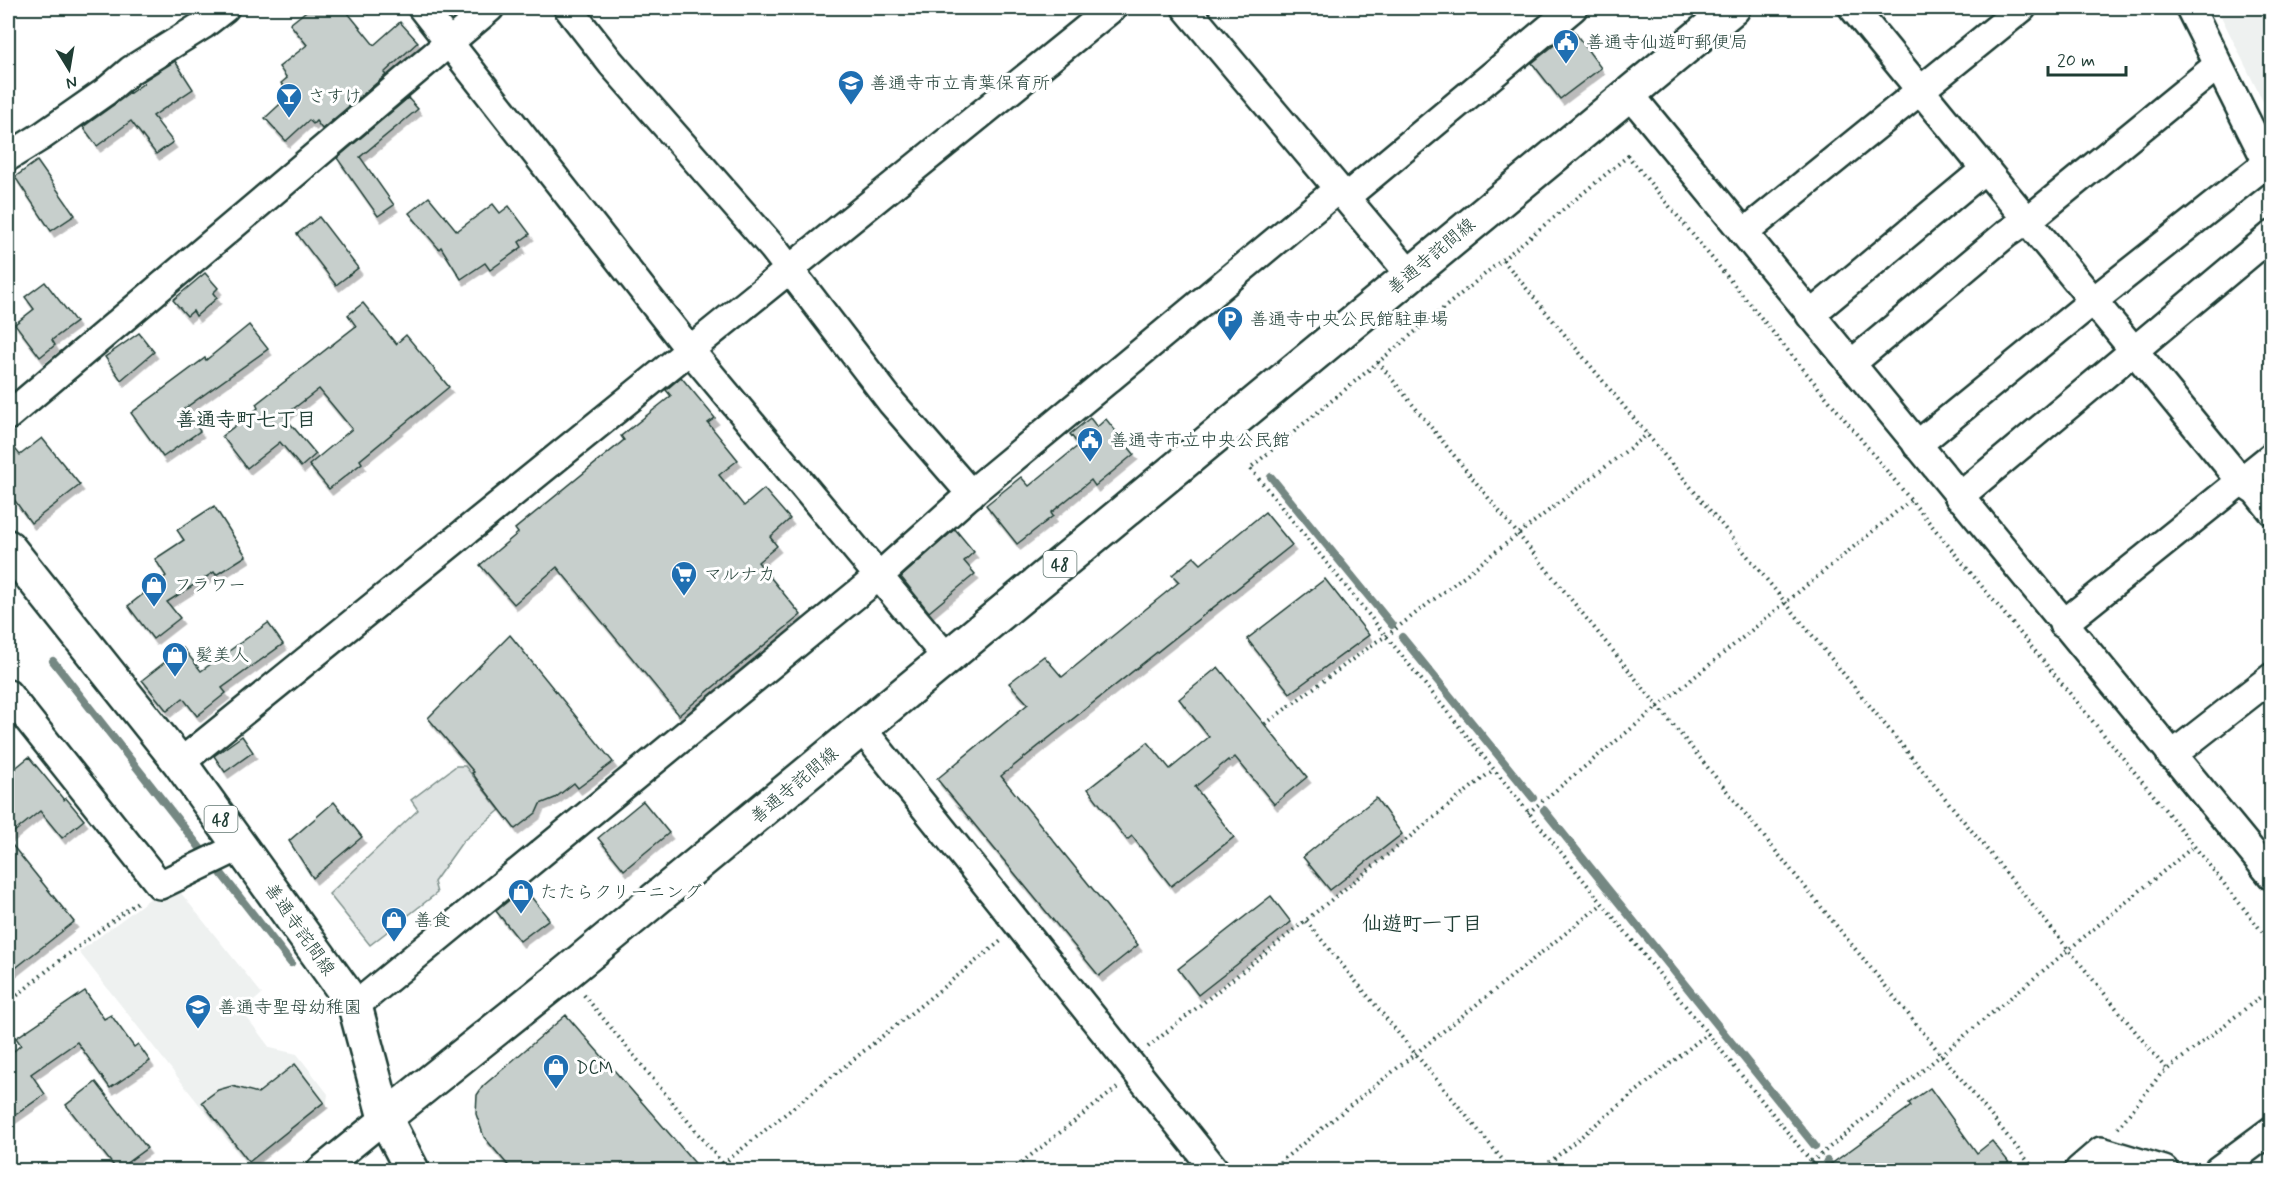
<svg xmlns="http://www.w3.org/2000/svg" width="2279" height="1178" viewBox="0 0 2279 1178" font-family="Mynerve,'Klee One',sans-serif">
  <style>
    .built { fill: #eef1f0 }
    .green { fill: #dee3e2; stroke: #7e908b; stroke-width: 1.5 }
    .lines { fill: none; stroke-linecap: round; stroke-linejoin: round }
    .stream { stroke: #758883; stroke-width: 8 }
    .building { fill: #c7cfcc; stroke: #1f3d34; stroke-width: 1.5; filter: url(#shadow) }
    .minor-casing { stroke: #1f3d34; stroke-width: 32 }
    .major-casing { stroke: #1f3d34; stroke-width: 38 }
    .path { stroke: #1f3d34; stroke-width: 4; stroke-dasharray: 1.5 4.5; stroke-linecap: butt }
    .minor { stroke: #fff; stroke-width: 27 }
    .major { stroke: #fff; stroke-width: 33 }
    .labels { text-anchor: middle; stroke-width: 6; stroke-linejoin: round; paint-order: stroke }
    .shield { fill: #fff; stroke: #627771; stroke-width: 1.5 }
    .shield-label { font-size: 16px; font-weight: bold; fill: #1f3d34 }
    .poi-label { font-size: 18px; fill: #1f3d34; stroke: #fff; text-anchor: start }
    .street-label { font-size: 18px; fill: #1f3d34; stroke: #fff }
    .neighbourhood-label { font-size: 20px; font-weight: bold; fill: #1f3d34; stroke: #fff }
  </style>
  <defs>
    <filter id="shadow"><feDropShadow dx="3.5" dy="6" stdDeviation="0" flood-color="#0004"/></filter>
  </defs>
  <rect width="100%" height="100%" fill="#fff"/>
  <filter id="ink" filterUnits="userSpaceOnUse"><feTurbulence type="fractalNoise" baseFrequency=".0167" numOctaves="2"/><feDisplacementMap in="SourceGraphic" scale="12" xChannelSelector="R" yChannelSelector="G"/><feConvolveMatrix kernelMatrix="1 2 1 2 8 2 1 2 1" color-interpolation-filters="sRGB"/></filter>
  <g filter="url(#ink)">
    <g class="built">
      <path d="M 2217,8 L 2271,8 L 2271,118 Z"/>
      <path d="M 172,882 L 262,994 L 242,1011 L 270,1048 L 297,1054 L 328,1094 L 326,1110 L 250,1169 L 79,952 Z"/>
    </g>
    <path class="green" d="M 456,766 L 465,766 L 500,810 L 463,841 L 434,882 L 437,893 L 370,945 L 329,894 L 418,810 L 411,800 Z"/>
    <g class="lines">
      <g class="stream">
        <path d="M 1271,477 L 1392,625"/>
        <path d="M 1402,637 L 1533,798"/>
        <path d="M 53,661 L 204,853"/>
        <path d="M 1544,810 L 1815,1146"/>
        <path d="M 220,872 L 291,963"/>
        <path d="M 1827,1161 L 1834,1170"/>
      </g>
    </g>
    <g class="building">
      <path d="M 310,8 L 344,8 L 374,45 L 400,22 L 418,42 L 384,73 L 386,75 L 322,129 L 316,121 L 313,124 L 309,120 L 286,141 L 265,118 L 290,95 L 281,83 L 287,78 L 279,67 L 307,45 L 290,24 Z"/>
      <path d="M 1573,30 L 1601,68 L 1560,99 L 1532,63 Z"/>
      <path d="M 175,61 L 193,89 L 153,116 L 173,142 L 156,154 L 131,121 L 97,146 L 83,127 L 144,83 L 143,81 Z"/>
      <path d="M 408,98 L 418,109 L 360,157 L 394,205 L 378,216 L 337,158 Z"/>
      <path d="M 37,161 L 75,215 L 51,231 L 15,177 Z"/>
      <path d="M 429,197 L 457,231 L 493,204 L 500,213 L 509,206 L 530,234 L 519,242 L 522,247 L 490,270 L 485,263 L 461,279 L 441,247 L 439,249 L 409,213 Z"/>
      <path d="M 319,217 L 358,268 L 336,285 L 297,234 Z"/>
      <path d="M 205,273 L 218,288 L 213,293 L 217,298 L 196,316 L 193,311 L 187,316 L 173,300 Z"/>
      <path d="M 45,282 L 76,322 L 52,340 L 55,345 L 40,357 L 15,324 L 34,309 L 25,297 Z"/>
      <path d="M 363,303 L 396,344 L 406,335 L 449,387 L 360,460 L 362,463 L 329,489 L 309,465 L 352,429 L 319,389 L 284,416 L 316,454 L 301,467 L 280,442 L 247,468 L 222,436 L 258,408 L 256,404 L 356,326 L 348,315 Z"/>
      <path d="M 249,325 L 268,349 L 184,409 L 200,431 L 163,457 L 131,413 L 205,358 L 206,360 Z"/>
      <path d="M 139,333 L 154,352 L 121,380 L 105,357 Z"/>
      <path d="M 681,377 L 715,418 L 708,423 L 738,460 L 719,475 L 744,506 L 764,489 L 790,519 L 770,537 L 777,546 L 758,562 L 801,615 L 679,715 L 557,567 L 514,604 L 480,565 L 518,533 L 515,529 L 624,440 L 621,436 L 671,396 L 666,390 Z"/>
      <path d="M 1090,418 L 1097,427 L 1106,419 L 1134,454 L 1095,486 L 1091,480 L 1051,513 L 1053,516 L 1017,544 L 986,505 L 1021,477 L 1029,486 L 1079,445 L 1070,434 Z"/>
      <path d="M 42,438 L 80,485 L 31,523 L 8,491 L 8,440 L 20,455 Z"/>
      <path d="M 214,506 L 246,556 L 216,575 L 214,572 L 167,602 L 180,618 L 153,639 L 128,606 L 166,576 L 155,559 L 184,540 L 177,530 Z"/>
      <path d="M 1265,512 L 1292,545 L 1001,776 L 1138,945 L 1099,976 L 937,779 L 1028,704 L 1009,683 L 1044,656 L 1062,677 L 1179,582 L 1172,575 L 1194,557 L 1201,564 Z"/>
      <path d="M 955,529 L 974,552 L 964,561 L 975,574 L 929,612 L 901,577 Z"/>
      <path d="M 1325,579 L 1369,635 L 1290,693 L 1247,639 Z"/>
      <path d="M 268,623 L 283,644 L 222,688 L 226,693 L 197,716 L 183,698 L 167,711 L 142,680 L 183,648 L 201,671 Z"/>
      <path d="M 510,635 L 613,762 L 578,788 L 574,783 L 555,798 L 540,804 L 536,813 L 515,829 L 472,773 L 474,772 L 428,718 Z"/>
      <path d="M 1218,667 L 1307,777 L 1274,804 L 1235,757 L 1229,762 L 1228,760 L 1195,787 L 1234,837 L 1171,886 L 1132,836 L 1127,840 L 1088,789 L 1148,742 L 1170,769 L 1209,737 L 1179,699 Z"/>
      <path d="M 242,736 L 253,752 L 225,772 L 214,756 Z"/>
      <path d="M 29,757 L 64,800 L 66,798 L 84,820 L 62,838 L 40,811 L 8,837 L 8,774 Z"/>
      <path d="M 1376,798 L 1402,834 L 1330,890 L 1303,857 Z"/>
      <path d="M 643,801 L 669,833 L 624,870 L 598,838 Z"/>
      <path d="M 334,802 L 362,837 L 313,878 L 289,841 Z"/>
      <path d="M 8,840 L 74,922 L 8,974 Z"/>
      <path d="M 524,888 L 549,919 L 520,941 L 496,911 Z"/>
      <path d="M 1271,896 L 1291,922 L 1198,995 L 1178,969 Z"/>
      <path d="M 85,991 L 104,1019 L 111,1015 L 134,1047 L 138,1044 L 150,1061 L 110,1088 L 77,1042 L 31,1074 L 45,1094 L 8,1120 L 8,1042 L 14,1051 L 21,1045 L 16,1038 Z"/>
      <path d="M 566,1015 L 701,1170 L 512,1170 L 484,1137 L 476,1114 L 477,1095 L 483,1086 Z"/>
      <path d="M 295,1064 L 324,1102 L 249,1162 L 202,1102 L 218,1090 L 232,1086 L 258,1093 Z"/>
      <path d="M 96,1082 L 147,1148 L 117,1170 L 66,1105 Z"/>
      <path d="M 1930,1088 L 1977,1153 L 1992,1141 L 2015,1170 L 1823,1170 L 1911,1106 L 1909,1103 Z"/>
    </g>
    <g class="lines">
      <g class="minor-casing">
        <g id="minor">
          <path d="M 422,8 L 689,349 L 947,658"/>
          <path d="M 568,8 L 611,63 L 773,248 L 892,403 L 971,494"/>
          <path d="M 1186,8 L 1409,273"/>
          <path d="M 1853,8 L 2241,481 L 2256,491 L 2272,511"/>
          <path d="M 2190,8 L 2272,172"/>
          <path d="M 1628,92 L 2272,876"/>
          <path d="M 8,157 L 42,136 L 105,92 L 131,70 L 203,25 L 225,8"/>
          <path d="M 1346,197 L 1573,8"/>
          <path d="M 1744,233 L 2022,8"/>
          <path d="M 1810,315 L 1985,169"/>
          <path d="M 1851,364 L 2006,234 L 2037,213 L 2218,65"/>
          <path d="M 8,416 L 490,8"/>
          <path d="M 1917,445 L 2083,309 L 2267,163"/>
          <path d="M 1959,497 L 2272,235"/>
          <path d="M 2063,624 L 2272,456"/>
          <path d="M 8,694 L 160,885 L 241,846"/>
          <path d="M 862,729 L 1215,1170"/>
          <path d="M 2171,756 L 2272,677"/>
          <path d="M 180,763 L 1112,8"/>
          <path d="M 355,1006 L 879,576 L 975,490 L 1338,189"/>
          <path d="M 321,1170 L 385,1118"/>
          <path d="M 2079,1170 L 2101,1151 L 2164,1170"/>
          <path d="M 2218,1170 L 2272,1130"/>
        </g>
      </g>
      <g class="major-casing">
        <g id="major">
          <path d="M 8,547 L 180,763 L 355,1006 L 385,1118 L 412,1170"/>
          <path d="M 385,1118 L 566,973 L 1733,8"/>
        </g>
      </g>
      <g class="path">
        <path d="M 1503,260 L 1736,542 L 2166,1069"/>
        <path d="M 1378,362 L 2035,1170"/>
        <path d="M 1265,724 L 1376,642 L 1385,637 L 1648,434"/>
        <path d="M 1528,813 L 1911,500"/>
        <path d="M 1306,921 L 1511,1170"/>
        <path d="M 584,995 L 728,1170"/>
        <path d="M 8,1003 L 49,969 L 140,900"/>
        <path d="M 1148,1047 L 1493,770"/>
        <path d="M 2118,1128 L 2160,1075 L 2272,988"/>
        <path d="M 723,1164 L 1001,941"/>
        <path d="M 1012,1170 L 1117,1088"/>
        <path d="M 1270,1170 L 1602,904"/>
        <path d="M 1540,1170 L 1708,1033"/>
        <path d="M 1802,1170 L 2194,846"/>
        <path d="M 1818,1170 L 1250,468 L 1628,156 L 2155,797 L 2272,944"/>
      </g>
      <use href="#minor" class="minor"/>
      <use href="#major" class="major"/>
    </g>
  </g>
  <defs>
    <g id="civic-pin" transform="scale(1.35)"><path d="M0 17L-7.5 6A9.5 9.5 0 1 1 7.5 6Z" fill="#1f6fb2" stroke="#fff"/><path d="M-.6-6.5H3V-4.5H.6V-3L4-1V1h2V6H-6V1h2V-1L-.6-3ZM-1.2 2.5V6h2.4V2.5Z" fill="#fff"/></g>
    <g id="school-pin" transform="scale(1.35)"><path d="M0 17L-7.5 6A9.5 9.5 0 1 1 7.5 6Z" fill="#1f6fb2" stroke="#fff"/><path d="M0-5L7-2L0 1L-7-2ZM-4 1L0 2.5L4 1V4Q0 6-4 4Z" fill="#fff"/></g>
    <g id="bar-pin" transform="scale(1.35)"><path d="M0 17L-7.5 6A9.5 9.5 0 1 1 7.5 6Z" fill="#1f6fb2" stroke="#fff"/><path d="M-6-5H6L.8 .8V4.5H3.5V6h-7V4.5H-.8V.8Z" fill="#fff"/></g>
    <g id="parking-pin" transform="scale(1.35)"><path d="M0 17L-7.5 6A9.5 9.5 0 1 1 7.5 6Z" fill="#1f6fb2" stroke="#fff"/><path d="M-3.5-5.5H1a3.5 3.5 0 0 1 0 7H-1V5.5H-3.5ZM-1-3.4V-.6H.8a1.4 1.4 0 0 0 0-2.8Z" fill="#fff"/></g>
    <g id="supermarket-pin" transform="scale(1.35)"><path d="M0 17L-7.5 6A9.5 9.5 0 1 1 7.5 6Z" fill="#1f6fb2" stroke="#fff"/><path d="M-6-5.5h2.5l.6 2H6L4.5 2H-2.5L-4.4-4H-6ZM-1.5 3.2a1.3 1.3 0 1 0 .1 0ZM3 3.2a1.3 1.3 0 1 0 .1 0Z" fill="#fff"/></g>
    <g id="shop-pin" transform="scale(1.35)"><path d="M0 17L-7.5 6A9.5 9.5 0 1 1 7.5 6Z" fill="#1f6fb2" stroke="#fff"/><path d="M-5-2.5h2.3a2.7 3.5 0 0 1 5.4 0H5L5.5 6h-11ZM-1.5-2.5h3a1.5 2.3 0 0 0-3 0Z" fill="#fff"/></g>
  </defs>
  <g fill-rule="evenodd">
    <use href="#civic-pin" x="1566" y="42"/>
    <use href="#school-pin" x="851" y="83"/>
    <use href="#bar-pin" x="289" y="96"/>
    <use href="#parking-pin" x="1230" y="319"/>
    <use href="#civic-pin" x="1090" y="440"/>
    <use href="#supermarket-pin" x="684" y="574"/>
    <use href="#shop-pin" x="154" y="585"/>
    <use href="#shop-pin" x="175" y="655"/>
    <use href="#shop-pin" x="521" y="892"/>
    <use href="#shop-pin" x="394" y="920"/>
    <use href="#school-pin" x="198" y="1007"/>
    <use href="#shop-pin" x="556" y="1067"/>
  </g>
  <g class="labels">
    <g class="shield">
      <rect x="1043.5" y="551" width="33" height="26" rx="4.5"/>
      <rect x="204.5" y="806" width="33" height="26" rx="4.5"/>
    </g>
    <g class="shield-label">
      <text x="1060" y="570">48</text>
      <text x="221" y="825">48</text>
    </g>
    <g class="poi-label">
      <text x="1586" y="48">善通寺仙遊町郵便局</text>
      <text x="870" y="89">善通寺市立青葉保育所</text>
      <text x="308" y="102">さすけ</text>
      <text x="1250" y="325">善通寺中央公民館駐車場</text>
      <text x="1110" y="446">善通寺市立中央公民館</text>
      <text x="704" y="580">マルナカ</text>
      <text x="174" y="591">フラワー</text>
      <text x="195" y="661">髪美人</text>
      <text x="540" y="898">たたらクリーニング</text>
      <text x="414" y="926">善食</text>
      <text x="218" y="1013">善通寺聖母幼稚園</text>
      <text x="576" y="1073">DCM</text>
    </g>
    <g class="street-label">
      <text transform="translate(1431 256) rotate(-40)" y="6">善通寺詫間線</text>
      <text transform="translate(794 785) rotate(-40)" y="6">善通寺詫間線</text>
      <text transform="translate(300 929) rotate(55)" y="6">善通寺詫間線</text>
    </g>
    <g class="neighbourhood-label">
      <text x="246" y="426">善通寺町七丁目</text>
      <text x="1422" y="930">仙遊町一丁目</text>
    </g>
  </g>
  <rect width="2279" height="1178" fill="none" stroke="#fff" stroke-width="30"/>
  <rect x="15" y="15" width="2249" height="1148" fill="none" stroke="#1f3d34" stroke-width="2" filter="url(#ink)"/>
  <g transform="translate(69 69) rotate(169)" stroke="#ffffff" stroke-width="4.5" paint-order="stroke">
  <path d="M0-4.5L10 22L0 15L-10 22Z" fill="#1f3d34"/>
  <text y="-9" font-size="16" font-weight="bold" text-anchor="middle" fill="#1f3d34">N</text>
  </g>
  <path d="M2048 66v9h78v-9" fill="none" stroke="#1f3d34" stroke-width="3"/>
  <text x="2057" y="66" font-size="18" fill="#1f3d34" stroke="#ffffff" stroke-width="4.5" paint-order="stroke">20 m</text>
</svg>
